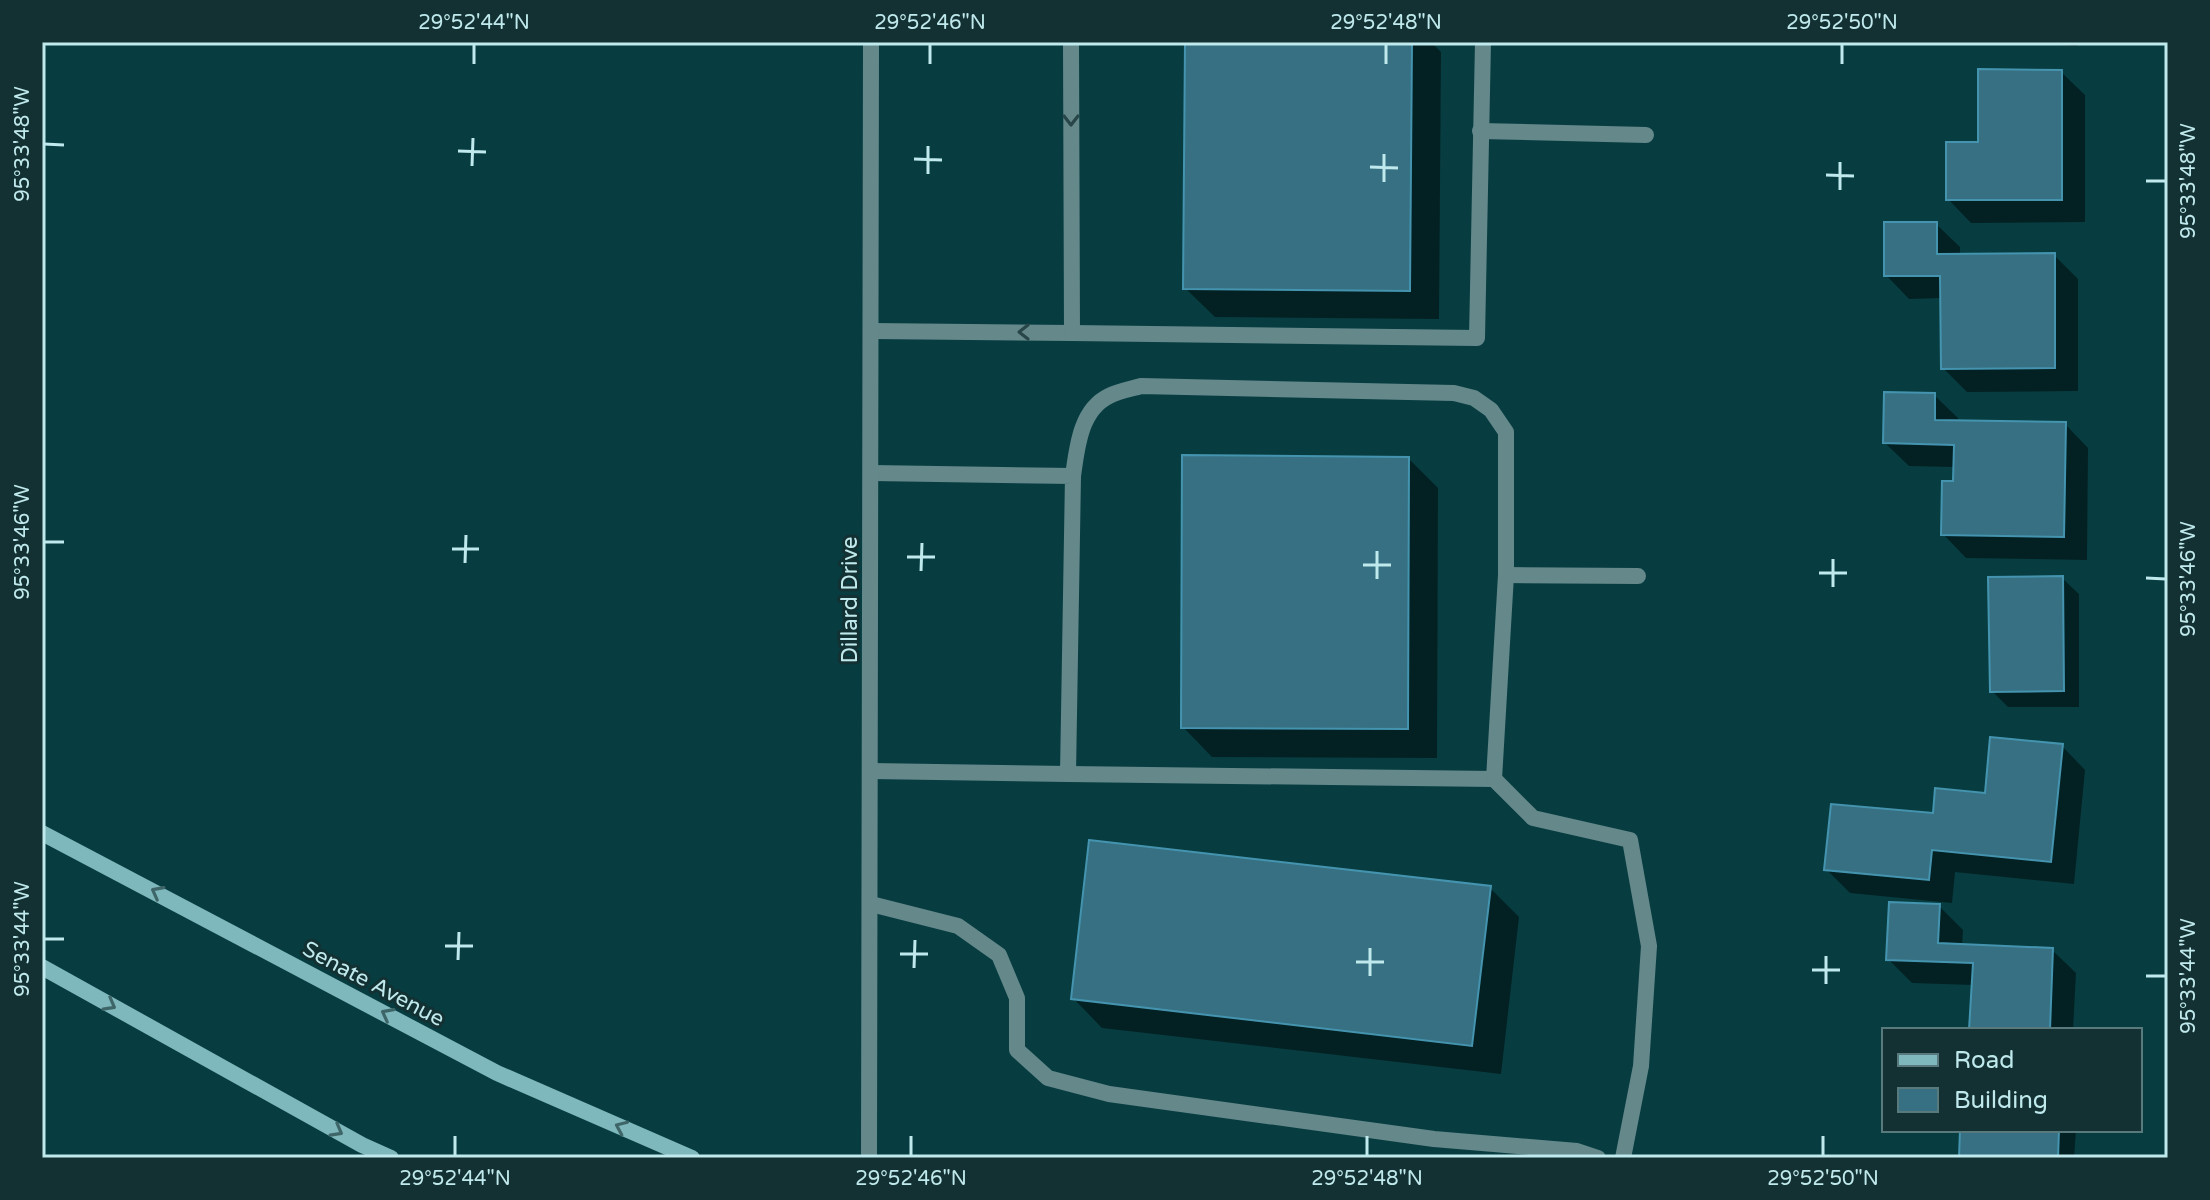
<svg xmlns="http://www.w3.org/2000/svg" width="2210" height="1200" viewBox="0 0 2210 1200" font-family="'Varela Round',sans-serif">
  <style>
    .shadow { fill: #0007 }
    .building { fill: #377083; stroke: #4494af; stroke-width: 2 }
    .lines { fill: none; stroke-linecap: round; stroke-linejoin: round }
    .lane { stroke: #65888b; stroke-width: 16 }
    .street { stroke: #65888b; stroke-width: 16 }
    .secondary { stroke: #7eb7bc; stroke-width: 16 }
    .oneway { stroke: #284648 }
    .oneway2 { stroke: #3e6669 }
    .ticks { fill: none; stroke: #bfe9ec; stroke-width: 3 }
    .labels { text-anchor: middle; stroke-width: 6; stroke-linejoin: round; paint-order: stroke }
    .street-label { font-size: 22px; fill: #bfe9ec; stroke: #133032 }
    .neatline { fill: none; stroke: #bfe9ec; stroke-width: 3 }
    .ticks-label { font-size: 20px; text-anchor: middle; fill: #bfe9ec }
  </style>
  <rect width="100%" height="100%" fill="#073d41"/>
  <g class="shadow">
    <path d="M 1187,42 L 1431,42 L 1441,52 L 1439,319 L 1215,317 L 1185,288 Z"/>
    <path d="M 2007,42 L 2077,42 L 2077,46 Z"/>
    <path d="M 2061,72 L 2085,95 L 2085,222 L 1971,223 L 1948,199 L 1980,144 Z"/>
    <path d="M 1936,224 L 1960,247 L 1960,256 L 2054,255 L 2078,279 L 2078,391 L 1967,392 L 1943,368 L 1942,298 L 1909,299 L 1886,275 Z"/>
    <path d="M 1934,395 L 1958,418 L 1958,422 L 2065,424 L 2088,448 L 2087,560 L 1966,558 L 1943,534 L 1955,483 L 1955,467 L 1909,466 L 1885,443 Z"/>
    <path d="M 1409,459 L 1438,488 L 1437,758 L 1212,757 L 1183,727 Z"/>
    <path d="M 2062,578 L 2079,594 L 2079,707 L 2008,707 L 1992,691 Z"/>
    <path d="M 2062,746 L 2085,770 L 2074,884 L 1955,872 L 1952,903 L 1850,893 L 1826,869 L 1987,795 Z"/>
    <path d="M 1490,888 L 1519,917 L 1501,1074 L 1102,1028 L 1073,998 Z"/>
    <path d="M 1939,906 L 1963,930 L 1962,946 L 2052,950 L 2076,973 L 2073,1030 L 1971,1030 L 1973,985 L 1912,983 L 1888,959 Z"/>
    <path d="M 1962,1130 L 2076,1130 L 2074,1158 L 1961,1158 Z"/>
  </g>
  <g class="building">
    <path d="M 1185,42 L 1412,42 L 1410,291 L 1183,289 Z"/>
    <path d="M 1978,69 L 2062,70 L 2062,200 L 1946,200 L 1946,142 L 1978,142 Z"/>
    <path d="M 1884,222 L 1937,222 L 1937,254 L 2055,253 L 2055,368 L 1941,369 L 1940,276 L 1884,276 Z"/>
    <path d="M 1884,392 L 1935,393 L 1935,420 L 2066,422 L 2064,537 L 1941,535 L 1942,481 L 1953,481 L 1954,445 L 1883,443 Z"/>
    <path d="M 1182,455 L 1409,457 L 1408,729 L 1181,728 Z"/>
    <path d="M 2063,576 L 2064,691 L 1990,692 L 1988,577 Z"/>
    <path d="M 1990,737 L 2063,744 L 2051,862 L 1932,850 L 1929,880 L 1824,870 L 1831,804 L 1933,813 L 1935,788 L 1985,793 Z"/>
    <path d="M 1089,840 L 1491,886 L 1472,1046 L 1071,999 Z"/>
    <path d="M 1889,902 L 1940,904 L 1938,943 L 2053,948 L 2050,1030 L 1969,1030 L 1973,963 L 1886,960 Z"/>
    <path d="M 1960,1130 L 2059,1130 L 2058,1158 L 1959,1158 Z"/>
  </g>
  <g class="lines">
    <g class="lane">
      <path d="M 1480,131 L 1646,135"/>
      <path d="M 872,331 L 1072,333 L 1071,42"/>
      <path d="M 1072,333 L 1477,338 L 1483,42"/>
      <path d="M 1506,575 L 1638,576"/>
      <path d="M 871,771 L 1068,774 L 1073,476 L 872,473"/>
      <path d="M 1068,774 L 1494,779 L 1506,575 L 1506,432 L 1491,410 L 1474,398 L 1454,393 L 1141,386 C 1131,389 1119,391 1109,396 C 1080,410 1077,448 1073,476"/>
      <path d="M 1494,779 L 1533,818 L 1630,840 L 1649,946 L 1641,1066 L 1623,1158"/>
      <path d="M 871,904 L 958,926 L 999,955 L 1017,998 L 1017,1050 L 1048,1078 L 1109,1094 L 1434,1139 L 1577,1151 L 1598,1158"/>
    </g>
    <path class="street" d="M 869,1158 L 871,42"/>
    <g class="secondary">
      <path d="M 42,833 L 497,1073 L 692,1158"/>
      <path d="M 42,967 L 362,1145 L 391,1158"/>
    </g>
  </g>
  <defs><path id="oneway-chevron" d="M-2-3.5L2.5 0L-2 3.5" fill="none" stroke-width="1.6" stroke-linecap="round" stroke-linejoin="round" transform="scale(2)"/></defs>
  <g class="oneway">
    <use href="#oneway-chevron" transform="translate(1071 120) rotate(90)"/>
    <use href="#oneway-chevron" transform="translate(1024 332) rotate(-180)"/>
  </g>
  <g class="oneway2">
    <use href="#oneway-chevron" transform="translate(157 892) rotate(-152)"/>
    <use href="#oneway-chevron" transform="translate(110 1005) rotate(29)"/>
    <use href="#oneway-chevron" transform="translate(387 1014) rotate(-152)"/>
    <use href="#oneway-chevron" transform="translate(621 1127) rotate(-156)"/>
    <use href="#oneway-chevron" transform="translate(337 1131) rotate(29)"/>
  </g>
  <path class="ticks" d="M 474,64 L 474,44M 930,64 L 930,44M 1386,64 L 1386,44M 1842,64 L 1842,44M 44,144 L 64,145M 458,151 L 486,152M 914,159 L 942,160M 472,166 L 473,138M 1370,167 L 1398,168M 928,174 L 928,146M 1826,175 L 1854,176M 2146,181 L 2166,181M 1384,182 L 1384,154M 1840,190 L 1840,162M 44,542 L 64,542M 452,549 L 479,549M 907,557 L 935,557M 465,563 L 466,535M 1363,565 L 1391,565M 921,571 L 922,543M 1819,573 L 1847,573M 2146,578 L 2166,579M 1377,579 L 1377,551M 1833,587 L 1833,559M 44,939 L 64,939M 445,946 L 473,946M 900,954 L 928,954M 458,960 L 459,932M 1356,962 L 1384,962M 914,968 L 915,940M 1812,970 L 1840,970M 1370,976 L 1370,948M 2146,976 L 2166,976M 1826,984 L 1826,956M 455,1156 L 455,1136M 911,1156 L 911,1136M 1367,1156 L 1367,1136M 1823,1156 L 1823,1136"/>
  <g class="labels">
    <g class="street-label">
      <text transform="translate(849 600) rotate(-90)" y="8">Dillard Drive</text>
      <text transform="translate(374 983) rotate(28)" y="8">Senate Avenue</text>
    </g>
  </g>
  <rect width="2210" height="1200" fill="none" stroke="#133032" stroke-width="88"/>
  <rect x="1882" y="1028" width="260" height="104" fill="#133032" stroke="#587a7c" stroke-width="2"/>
  <rect x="1898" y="1054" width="40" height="12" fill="#7eb7bc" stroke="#587a7c" stroke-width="2"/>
  <text x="1954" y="1068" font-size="24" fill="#bfe9ec">Road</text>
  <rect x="1898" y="1088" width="40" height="24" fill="#377083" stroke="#587a7c" stroke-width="2"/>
  <text x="1954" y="1108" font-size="24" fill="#bfe9ec">Building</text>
  <rect x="44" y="44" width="2122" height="1112" class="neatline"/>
  <g class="ticks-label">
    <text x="474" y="29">29°52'44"N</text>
    <text x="930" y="29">29°52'46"N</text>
    <text x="1386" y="29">29°52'48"N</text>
    <text x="1842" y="29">29°52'50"N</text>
    <text transform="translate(22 144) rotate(-90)" y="7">95°33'48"W</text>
    <text transform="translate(2188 181) rotate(-90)" y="7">95°33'48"W</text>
    <text transform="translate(22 542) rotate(-90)" y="7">95°33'46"W</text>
    <text transform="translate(2188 579) rotate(-90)" y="7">95°33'46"W</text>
    <text transform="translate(22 939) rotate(-90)" y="7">95°33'44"W</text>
    <text transform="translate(2188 976) rotate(-90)" y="7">95°33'44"W</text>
    <text x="455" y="1185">29°52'44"N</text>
    <text x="911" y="1185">29°52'46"N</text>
    <text x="1367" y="1185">29°52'48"N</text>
    <text x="1823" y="1185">29°52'50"N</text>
  </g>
</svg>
